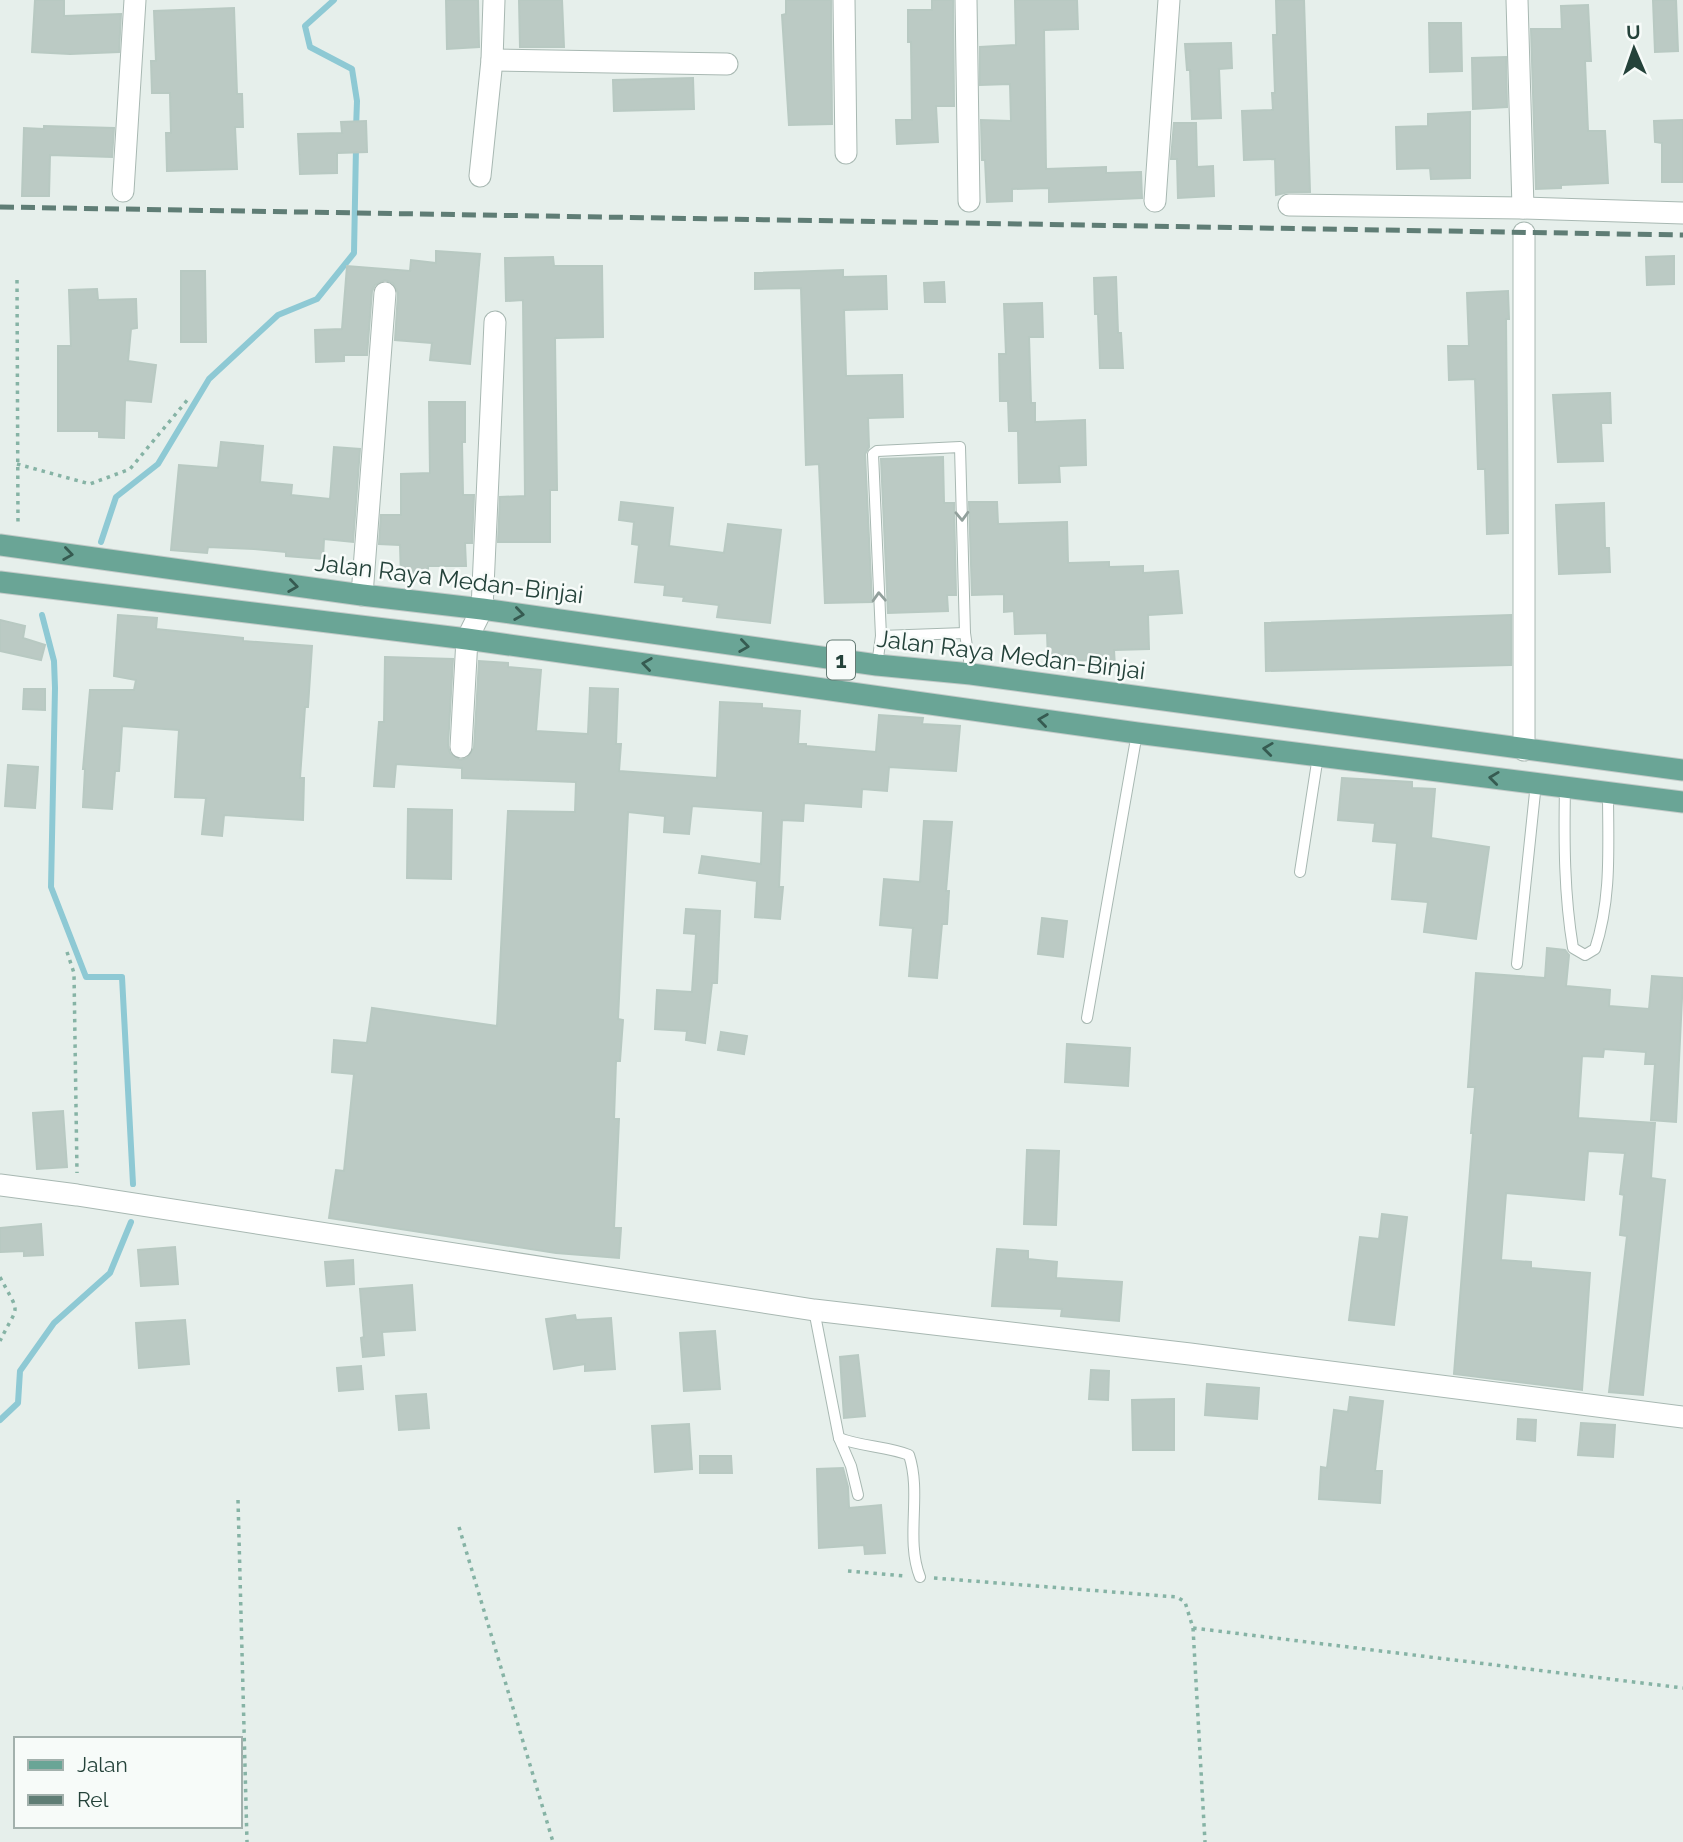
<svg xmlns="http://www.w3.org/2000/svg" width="1683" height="1842" viewBox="0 0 1683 1842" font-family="Raleway,sans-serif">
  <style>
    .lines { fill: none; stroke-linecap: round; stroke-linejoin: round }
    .stream { stroke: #8ec9d4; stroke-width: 6 }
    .building { fill: #bbcac4; stroke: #b8c9c2; stroke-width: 2 }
    .lane-casing { stroke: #a8b8b2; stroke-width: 12 }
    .street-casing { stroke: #a8b8b2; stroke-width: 23 }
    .primary-casing { stroke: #c2cac8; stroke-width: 23 }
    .path { stroke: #86b3a5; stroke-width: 3.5; stroke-dasharray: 3.5 5; stroke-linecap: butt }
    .lane { stroke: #fff; stroke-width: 10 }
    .street { stroke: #fff; stroke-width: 21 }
    .primary { stroke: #6aa596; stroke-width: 21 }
    .rail { stroke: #5f7d75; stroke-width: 5; stroke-dasharray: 14 7; stroke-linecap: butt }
    .oneway { stroke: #92a09c }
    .oneway2 { stroke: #365b51 }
    .labels { text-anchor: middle; stroke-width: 5; stroke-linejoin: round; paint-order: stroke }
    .shield { fill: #f7fbf9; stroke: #637a73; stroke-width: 2 }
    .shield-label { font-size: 23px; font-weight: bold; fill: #24423a }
    .street-label { font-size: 24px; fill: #24423a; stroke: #f7fbf9 }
  </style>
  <rect width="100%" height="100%" fill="#e6efeb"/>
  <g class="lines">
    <g class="stream">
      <path d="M 334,0 L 305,26 L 310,47 L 352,69 L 357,101 L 356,129"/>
      <path d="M 101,542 L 116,497 L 158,464 L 209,379 L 278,315 L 317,299 L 354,253 L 356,147"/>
      <path d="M 42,615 L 54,661 L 55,688 L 51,887 L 86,977 L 122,977 L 133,1184"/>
      <path d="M 0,1420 L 18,1403 L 20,1371 L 54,1323 L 110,1273 L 131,1222"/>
    </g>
  </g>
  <g class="building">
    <path d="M 35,0 L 64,0 L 64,16 L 121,14 L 119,52 L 70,54 L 32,52 Z"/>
    <path d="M 446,0 L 478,0 L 479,47 L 447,49 Z"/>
    <path d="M 519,0 L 562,0 L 564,47 L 520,47 Z"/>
    <path d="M 786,0 L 831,0 L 832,124 L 789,125 L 782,15 L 786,14 Z"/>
    <path d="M 932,0 L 953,0 L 954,106 L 936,106 L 938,142 L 897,144 L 896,120 L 912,120 L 911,42 L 908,42 L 908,10 L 932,10 Z"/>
    <path d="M 1015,0 L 1077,0 L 1078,29 L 1044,30 L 1046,169 L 1106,167 L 1106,173 L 1141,172 L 1142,198 L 1049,202 L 1049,188 L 1012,189 L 1012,201 L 987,202 L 985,160 L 982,160 L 981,120 L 1011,121 L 1010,84 L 980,85 L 980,47 L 1016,45 Z"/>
    <path d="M 1276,0 L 1304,0 L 1310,192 L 1289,192 L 1276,195 L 1275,159 L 1244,160 L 1242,111 L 1273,110 L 1272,93 L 1275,93 L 1273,35 L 1277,35 Z"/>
    <path d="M 1653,0 L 1676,0 L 1678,51 L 1655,52 Z"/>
    <path d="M 1588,5 L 1591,61 L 1585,61 L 1588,131 L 1605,131 L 1608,183 L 1561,185 L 1561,188 L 1536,189 L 1531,29 L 1562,29 L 1561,6 Z"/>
    <path d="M 234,8 L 237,94 L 242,94 L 243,127 L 235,127 L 237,169 L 167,171 L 166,133 L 171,133 L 170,93 L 152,93 L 151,61 L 156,61 L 154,11 Z"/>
    <path d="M 1429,23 L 1461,23 L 1462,71 L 1430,72 Z"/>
    <path d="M 1231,43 L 1232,68 L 1219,69 L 1221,118 L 1192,119 L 1190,70 L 1187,70 L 1185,44 Z"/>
    <path d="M 1506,57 L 1507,107 L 1473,109 L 1472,58 Z"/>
    <path d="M 693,78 L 694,109 L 614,111 L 613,80 Z"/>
    <path d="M 1470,112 L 1470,178 L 1431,179 L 1430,168 L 1397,169 L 1396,127 L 1428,126 L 1428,114 Z"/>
    <path d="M 1683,120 L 1683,182 L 1662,182 L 1662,143 L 1655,142 L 1654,121 Z"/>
    <path d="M 366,121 L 367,152 L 337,153 L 337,173 L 300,174 L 298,134 L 342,133 L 341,122 Z"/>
    <path d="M 1174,123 L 1196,123 L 1197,167 L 1213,166 L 1214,196 L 1178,198 L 1177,159 L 1171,159 Z"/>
    <path d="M 44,126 L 114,128 L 112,157 L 50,155 L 49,196 L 22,196 L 24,128 L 44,129 Z"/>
    <path d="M 436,251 L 480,254 L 470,364 L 430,360 L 432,343 L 395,340 L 398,293 L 393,283 L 385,280 L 375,285 L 372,291 L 367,355 L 344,355 L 344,361 L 316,362 L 315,330 L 342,329 L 347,266 L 410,271 L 411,260 L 436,263 Z"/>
    <path d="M 1674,256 L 1674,284 L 1647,285 L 1646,257 Z"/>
    <path d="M 553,257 L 554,266 L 602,266 L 603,337 L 555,338 L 557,490 L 550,490 L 550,542 L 498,542 L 500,497 L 525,496 L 523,300 L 506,301 L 505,258 Z"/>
    <path d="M 843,270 L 843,277 L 886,276 L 887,309 L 844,310 L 846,376 L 902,375 L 903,417 L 868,418 L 869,447 L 865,454 L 872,602 L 825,603 L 819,464 L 806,465 L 801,288 L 755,289 L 755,273 Z"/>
    <path d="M 181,271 L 205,271 L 206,342 L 181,342 Z"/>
    <path d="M 1116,277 L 1118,333 L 1121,333 L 1123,368 L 1100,368 L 1098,314 L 1095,314 L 1094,278 Z"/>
    <path d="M 944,282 L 945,302 L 925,302 L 924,283 Z"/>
    <path d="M 97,289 L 98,300 L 136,299 L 137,328 L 131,329 L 128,361 L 156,365 L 151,402 L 125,400 L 124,438 L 99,437 L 99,431 L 58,431 L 58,346 L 71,346 L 69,290 Z"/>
    <path d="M 1508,291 L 1509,319 L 1506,319 L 1508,533 L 1487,534 L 1485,469 L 1478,469 L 1475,379 L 1449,380 L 1448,346 L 1469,346 L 1467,293 Z"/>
    <path d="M 1042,303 L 1043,337 L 1029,337 L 1031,403 L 1035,403 L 1035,422 L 1085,420 L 1086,465 L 1059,466 L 1060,482 L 1019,483 L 1018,431 L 1009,431 L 1008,401 L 1000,401 L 999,354 L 1006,354 L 1004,304 Z"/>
    <path d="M 1610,393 L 1611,423 L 1601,423 L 1603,461 L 1558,462 L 1553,395 Z"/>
    <path d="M 429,402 L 465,402 L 465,442 L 462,442 L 463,495 L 474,495 L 472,543 L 465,543 L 466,566 L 428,566 L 428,578 L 401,578 L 400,545 L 379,544 L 381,515 L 401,515 L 401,474 L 430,473 Z"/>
    <path d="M 221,442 L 263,446 L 260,482 L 292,485 L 291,495 L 330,499 L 334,447 L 360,449 L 353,542 L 324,539 L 323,559 L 286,556 L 286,552 L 254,549 L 208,547 L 207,553 L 171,550 L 179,465 L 218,468 Z"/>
    <path d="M 943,457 L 944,503 L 954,503 L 956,595 L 947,595 L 948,611 L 888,613 L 881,459 Z"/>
    <path d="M 621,502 L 673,508 L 669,546 L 724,553 L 728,524 L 781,530 L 770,623 L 717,617 L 719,605 L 683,601 L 684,597 L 664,595 L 665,585 L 635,582 L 639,545 L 632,544 L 634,522 L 619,520 Z"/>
    <path d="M 969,502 L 997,502 L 998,524 L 1067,522 L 1068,563 L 1109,562 L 1109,567 L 1143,566 L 1143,573 L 1178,571 L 1182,613 L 1148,615 L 1149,649 L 1114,650 L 1115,667 L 1096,668 L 1096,660 L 1048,661 L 1047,633 L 1015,634 L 1014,611 L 1004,612 L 1004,594 L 972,595 Z"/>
    <path d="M 1604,503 L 1605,548 L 1609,548 L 1610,572 L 1559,574 L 1556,505 Z"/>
    <path d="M 118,615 L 157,618 L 156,629 L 243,638 L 243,641 L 312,646 L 308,707 L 305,707 L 300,778 L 304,778 L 303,820 L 224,815 L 222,836 L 202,834 L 206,798 L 175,797 L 179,730 L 122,726 L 119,771 L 115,771 L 112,809 L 83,807 L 85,769 L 83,769 L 90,690 L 134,690 L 136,680 L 114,676 Z"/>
    <path d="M 1511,615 L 1511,665 L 1266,671 L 1265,623 Z"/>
    <path d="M 0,620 L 25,626 L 23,638 L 45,645 L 41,660 L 0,651 Z"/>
    <path d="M 385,657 L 453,659 L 448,746 L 450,753 L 460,760 L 467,758 L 474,748 L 479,661 L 508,663 L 508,667 L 541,670 L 536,731 L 588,734 L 590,688 L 618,689 L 616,744 L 621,744 L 619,771 L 717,778 L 720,702 L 762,704 L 762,708 L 800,711 L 798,744 L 806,744 L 806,746 L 876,752 L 879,715 L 923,718 L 922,724 L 960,726 L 956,771 L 889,767 L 887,791 L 862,789 L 861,807 L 804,803 L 803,821 L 782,820 L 779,887 L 783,887 L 780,919 L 755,917 L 757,881 L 699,873 L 702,856 L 761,864 L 763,811 L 692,806 L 689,834 L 664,832 L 665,816 L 628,812 L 618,1019 L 623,1020 L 620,1061 L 616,1061 L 614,1119 L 619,1119 L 614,1228 L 621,1228 L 619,1258 L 556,1253 L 329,1218 L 336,1170 L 344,1171 L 354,1074 L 332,1072 L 334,1040 L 367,1043 L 372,1008 L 497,1026 L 508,811 L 575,812 L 576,782 L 462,778 L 462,768 L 396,764 L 394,787 L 374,786 L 379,722 L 384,722 Z"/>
    <path d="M 24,689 L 45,689 L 45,710 L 23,709 Z"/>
    <path d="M 8,765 L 38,767 L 35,808 L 5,806 Z"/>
    <path d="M 1342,778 L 1412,782 L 1412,788 L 1435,789 L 1431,838 L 1489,847 L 1476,939 L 1424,932 L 1428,902 L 1392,899 L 1397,843 L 1373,841 L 1375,823 L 1338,820 Z"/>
    <path d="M 408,809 L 452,810 L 451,879 L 407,878 Z"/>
    <path d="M 924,821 L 952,822 L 946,891 L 949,891 L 947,924 L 942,924 L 937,978 L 909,976 L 913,928 L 880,925 L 884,879 L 920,882 Z"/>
    <path d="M 686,909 L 720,911 L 717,983 L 712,983 L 705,1043 L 686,1040 L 687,1031 L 655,1029 L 657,990 L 692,992 L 696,934 L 684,933 Z"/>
    <path d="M 1042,918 L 1067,921 L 1063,957 L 1038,954 Z"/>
    <path d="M 1547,948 L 1565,950 L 1569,955 L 1566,986 L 1610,990 L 1609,1006 L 1649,1009 L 1652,976 L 1683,978 L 1676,1122 L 1651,1120 L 1655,1064 L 1645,1064 L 1646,1052 L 1604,1049 L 1603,1057 L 1582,1056 L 1578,1118 L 1655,1123 L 1651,1178 L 1665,1180 L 1643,1395 L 1609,1392 L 1627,1236 L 1620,1235 L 1624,1195 L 1620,1194 L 1625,1153 L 1588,1151 L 1584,1200 L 1506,1193 L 1501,1260 L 1531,1262 L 1531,1268 L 1590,1273 L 1582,1390 L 1454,1374 L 1473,1133 L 1471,1133 L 1475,1087 L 1468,1087 L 1476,973 L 1545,978 Z"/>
    <path d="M 721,1032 L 747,1036 L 744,1054 L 718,1050 Z"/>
    <path d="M 1067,1044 L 1130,1048 L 1128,1086 L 1065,1082 Z"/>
    <path d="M 63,1111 L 67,1167 L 37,1169 L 33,1113 Z"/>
    <path d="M 1027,1150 L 1059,1151 L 1056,1225 L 1024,1224 Z"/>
    <path d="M 1382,1214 L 1407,1217 L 1394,1325 L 1349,1320 L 1360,1237 L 1379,1239 Z"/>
    <path d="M 41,1224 L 43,1255 L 24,1256 L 24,1251 L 0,1252 L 0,1228 Z"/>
    <path d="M 175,1247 L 178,1284 L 141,1286 L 138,1250 Z"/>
    <path d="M 997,1249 L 1028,1251 L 1028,1259 L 1057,1262 L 1056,1278 L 1122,1282 L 1119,1321 L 1061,1316 L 1062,1309 L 992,1306 Z"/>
    <path d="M 353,1260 L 354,1284 L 327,1286 L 325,1262 Z"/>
    <path d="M 412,1285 L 415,1330 L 382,1332 L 384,1355 L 363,1357 L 361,1338 L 364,1337 L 360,1289 Z"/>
    <path d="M 575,1315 L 576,1320 L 611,1318 L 615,1369 L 585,1371 L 585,1364 L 554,1369 L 546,1319 Z"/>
    <path d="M 185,1320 L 189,1364 L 139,1368 L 136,1323 Z"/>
    <path d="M 715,1331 L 720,1389 L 684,1391 L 680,1333 Z"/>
    <path d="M 858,1355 L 865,1416 L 844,1418 L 840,1357 Z"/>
    <path d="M 361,1366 L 363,1389 L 339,1391 L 337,1368 Z"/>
    <path d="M 1091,1370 L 1109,1371 L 1108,1400 L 1089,1399 Z"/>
    <path d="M 1207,1384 L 1259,1388 L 1257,1419 L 1205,1415 Z"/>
    <path d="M 426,1394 L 429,1428 L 399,1430 L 396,1396 Z"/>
    <path d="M 1350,1397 L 1383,1401 L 1375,1471 L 1382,1471 L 1380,1503 L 1319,1499 L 1321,1467 L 1327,1468 L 1334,1410 L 1348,1412 Z"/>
    <path d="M 1174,1399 L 1174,1450 L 1133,1450 L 1132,1400 Z"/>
    <path d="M 1518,1419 L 1536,1420 L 1535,1441 L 1517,1439 Z"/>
    <path d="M 1581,1423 L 1615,1425 L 1613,1457 L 1578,1455 Z"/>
    <path d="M 689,1424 L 692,1469 L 655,1472 L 652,1426 Z"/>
    <path d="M 700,1456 L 731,1456 L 732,1473 L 700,1473 Z"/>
    <path d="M 843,1468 L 848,1487 L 849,1508 L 881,1505 L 885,1553 L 865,1554 L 864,1545 L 819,1548 L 817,1469 Z"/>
  </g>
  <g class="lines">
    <g class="lane-casing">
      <g id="lane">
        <path d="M 881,636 L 965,633"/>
        <path d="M 877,665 L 881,636 L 873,454 L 877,451 L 960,447 L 965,633 L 971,674"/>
        <path d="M 1565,787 C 1564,841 1564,894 1573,948 L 1585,955 L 1595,949 C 1612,898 1608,845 1608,792"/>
        <path d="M 1300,872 L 1318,756"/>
        <path d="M 1517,964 L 1536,783"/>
        <path d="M 1087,1018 L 1137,733"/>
        <path d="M 814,1310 L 839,1438 L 851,1466 L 858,1495"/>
        <path d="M 839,1438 C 862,1447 886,1446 909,1455 C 922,1494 905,1539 920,1577"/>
      </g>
    </g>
    <g class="street-casing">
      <g id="street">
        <path d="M 844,0 L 846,153"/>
        <path d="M 966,0 L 969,201"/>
        <path d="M 1517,0 L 1523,208"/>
        <path d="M 492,60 L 727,64"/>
        <path d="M 480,176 L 492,60 L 494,0"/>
        <path d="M 123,191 L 135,0"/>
        <path d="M 1155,201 L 1169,0"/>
        <path d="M 1289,205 L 1523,208 L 1683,213"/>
        <path d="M 1524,233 L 1524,750"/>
        <path d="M 362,595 L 385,293"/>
        <path d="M 461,747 L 467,639 L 482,609 L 495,322"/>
        <path d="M 0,1185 L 77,1195 L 814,1310 L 1190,1354 L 1683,1417"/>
      </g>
    </g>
    <g class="primary-casing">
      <g id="primary">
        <path d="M 0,545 L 362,595 L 482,609 L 877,665 L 971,674 L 1683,770"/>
        <path d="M 0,582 L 467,639 L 1137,733 L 1683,802"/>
      </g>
    </g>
    <g class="path">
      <path d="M 17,280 L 18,526"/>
      <path d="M 17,464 L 90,484 L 130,469 L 189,398"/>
      <path d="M 67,952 L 74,973 L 77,1173"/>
      <path d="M 0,1277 C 21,1317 19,1302 0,1341"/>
      <path d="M 238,1500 L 247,1842"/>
      <path d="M 459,1527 L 553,1842"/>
      <path d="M 848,1571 L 905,1576"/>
      <path d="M 934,1578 L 1177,1597 L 1185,1602 L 1193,1628 L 1683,1688"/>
      <path d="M 1193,1628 L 1205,1842"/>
    </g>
    <use href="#lane" class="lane"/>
    <use href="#street" class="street"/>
    <use href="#primary" class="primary"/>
    <path class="rail" d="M 0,207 L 1683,235"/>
  </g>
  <defs><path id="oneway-chevron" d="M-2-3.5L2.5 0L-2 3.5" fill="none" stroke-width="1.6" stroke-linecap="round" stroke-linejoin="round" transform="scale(1.75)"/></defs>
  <g class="oneway">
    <use href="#oneway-chevron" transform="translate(962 516) rotate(88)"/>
    <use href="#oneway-chevron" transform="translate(879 597) rotate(-93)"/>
  </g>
  <g class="oneway2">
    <use href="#oneway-chevron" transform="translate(68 554) rotate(8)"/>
    <use href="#oneway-chevron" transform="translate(293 586) rotate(8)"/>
    <use href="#oneway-chevron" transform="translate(519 614) rotate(8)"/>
    <use href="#oneway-chevron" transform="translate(744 646) rotate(8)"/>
    <use href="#oneway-chevron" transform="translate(647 664) rotate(-172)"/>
    <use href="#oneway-chevron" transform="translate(1043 720) rotate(-172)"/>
    <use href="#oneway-chevron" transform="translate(1268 749) rotate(-173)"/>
    <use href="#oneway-chevron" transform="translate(1494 778) rotate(-173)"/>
  </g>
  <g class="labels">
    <rect class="shield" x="827" y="640.5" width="28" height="39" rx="5"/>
    <g class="shield-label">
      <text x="841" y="668">1</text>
    </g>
    <g class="street-label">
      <text transform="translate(449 579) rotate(7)" y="8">Jalan Raya Medan-Binjai</text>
      <text transform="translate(1011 655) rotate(7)" y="8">Jalan Raya Medan-Binjai</text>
    </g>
  </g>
  <rect x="14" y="1737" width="228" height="91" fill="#f7fbf9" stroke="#a3b1ad" stroke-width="2"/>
  <rect x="28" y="1760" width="35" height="10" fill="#6aa596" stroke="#a3b1ad" stroke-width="2"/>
  <text x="77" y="1772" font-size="21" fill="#24423a">Jalan</text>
  <rect x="28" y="1795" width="35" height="10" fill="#5f7d75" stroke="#a3b1ad" stroke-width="2"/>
  <text x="77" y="1807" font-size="21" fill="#24423a">Rel</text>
  <g transform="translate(1634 49) rotate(358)" stroke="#f7fbf9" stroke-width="5" paint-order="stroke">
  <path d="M0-5L12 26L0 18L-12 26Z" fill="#24423a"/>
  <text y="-10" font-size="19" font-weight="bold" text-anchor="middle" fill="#24423a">U</text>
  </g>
</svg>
